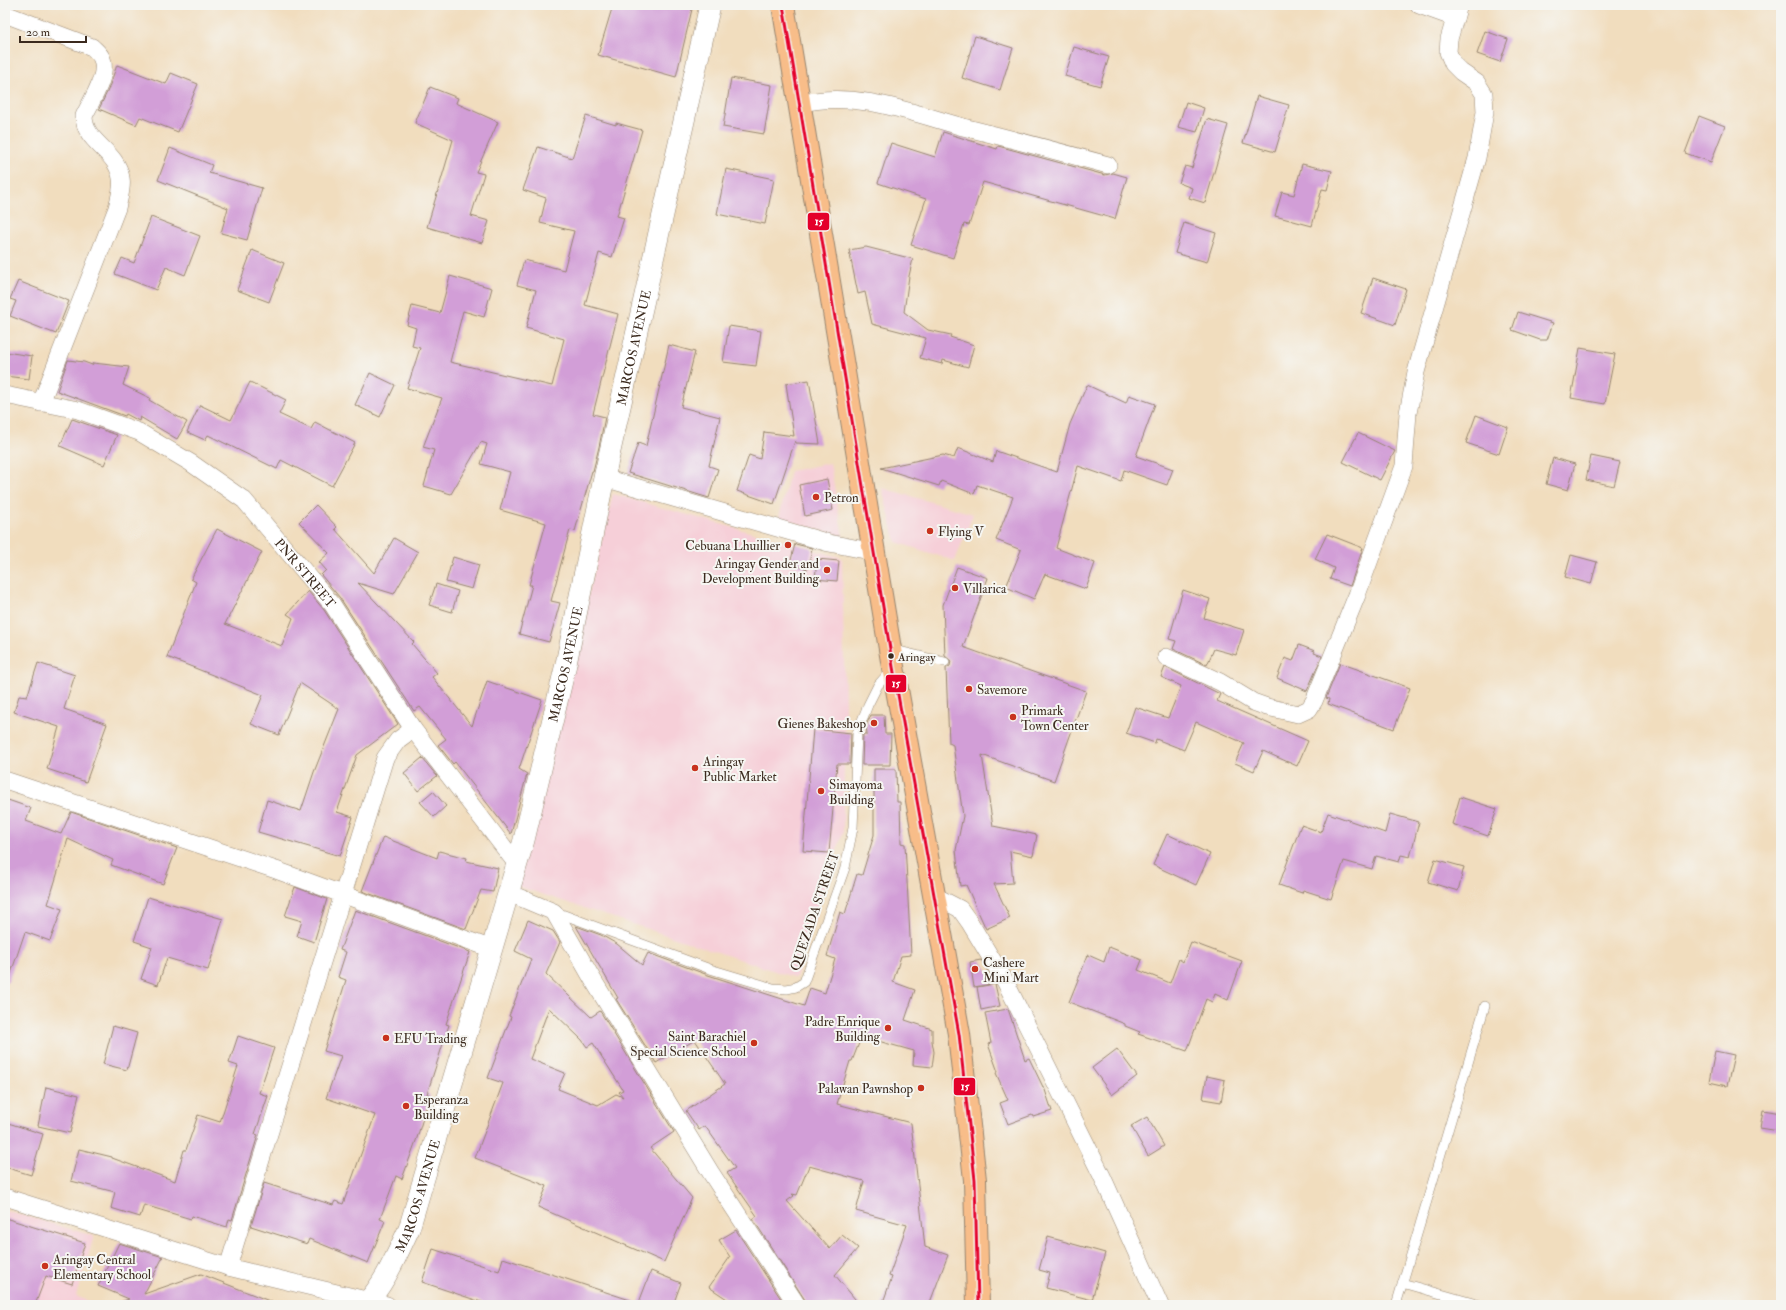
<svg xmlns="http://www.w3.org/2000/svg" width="1786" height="1310" viewBox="0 0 1786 1310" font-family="'IM FELL Double Pica',serif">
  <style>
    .built { fill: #f6cfd8 }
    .building { fill: #d29ed7; fill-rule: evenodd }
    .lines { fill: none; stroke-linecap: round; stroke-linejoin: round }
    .service-casing { stroke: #96846e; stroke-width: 10 }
    .minor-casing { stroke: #96846e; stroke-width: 18 }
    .tertiary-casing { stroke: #96846e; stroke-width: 22 }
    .trunk-casing { stroke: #96846e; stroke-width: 24 }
    .service { stroke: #fff; stroke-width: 9 }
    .minor { stroke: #fff; stroke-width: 17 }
    .tertiary { stroke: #fff; stroke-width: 21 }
    .trunk { stroke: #f8bd89; stroke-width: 22 }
    .bus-1-casing { stroke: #f6f6f2; stroke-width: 6 }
    .bus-1 { stroke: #e4002b; stroke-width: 3 }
    .poi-dot { fill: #c8321e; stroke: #f6f6f2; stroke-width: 1.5 }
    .bus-dot { fill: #3b2a1e; stroke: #f6f6f2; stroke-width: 1.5 }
    .labels { text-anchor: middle; stroke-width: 4; stroke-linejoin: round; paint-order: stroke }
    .bus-label { font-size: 12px; fill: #3b2a1e; stroke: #f6f6f2; text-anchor: start }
    .street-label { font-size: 13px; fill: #3b2a1e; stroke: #f6f6f2 }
    .poi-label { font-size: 13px; fill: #3b2a1e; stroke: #f6f6f2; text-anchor: start }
    .line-badge { stroke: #f6f6f2; stroke-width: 1.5 }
    .badge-label { font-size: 11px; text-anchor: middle; font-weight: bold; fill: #fff }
  </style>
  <rect width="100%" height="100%" fill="#f6f6f2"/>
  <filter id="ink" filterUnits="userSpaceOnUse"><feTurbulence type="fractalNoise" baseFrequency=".025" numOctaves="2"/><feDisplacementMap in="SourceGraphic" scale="8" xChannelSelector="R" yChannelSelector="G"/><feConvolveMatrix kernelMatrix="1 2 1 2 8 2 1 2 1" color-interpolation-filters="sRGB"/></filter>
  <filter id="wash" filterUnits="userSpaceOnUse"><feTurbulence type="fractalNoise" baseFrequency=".012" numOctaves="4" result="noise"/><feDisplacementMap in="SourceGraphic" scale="16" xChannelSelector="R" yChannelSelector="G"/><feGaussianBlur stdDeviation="0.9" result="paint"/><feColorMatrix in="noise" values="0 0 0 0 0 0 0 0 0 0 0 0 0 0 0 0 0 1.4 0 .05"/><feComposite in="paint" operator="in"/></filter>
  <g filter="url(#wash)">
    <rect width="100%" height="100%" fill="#f1ddbe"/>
    <g class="built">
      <path d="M 830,463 L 843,537 L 779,518 L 790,471 Z"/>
      <path d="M 882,488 L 973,514 L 955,561 L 896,542 Z"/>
      <path d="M 613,494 L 842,558 L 845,705 L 843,832 L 796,978 L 517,886 Z"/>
      <path d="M 5,1210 L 94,1236 L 76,1296 L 97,1305 L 5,1305 Z"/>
    </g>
    <g id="blocks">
      <g class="building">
        <path d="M 613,5 L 693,5 L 676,77 L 598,55 Z"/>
        <path d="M 1485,31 L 1508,39 L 1500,62 L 1477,54 Z"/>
        <path d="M 975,36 L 1013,48 L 1000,90 L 962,78 Z"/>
        <path d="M 1074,47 L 1109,57 L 1100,86 L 1065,76 Z"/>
        <path d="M 117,65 L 166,84 L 171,73 L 198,84 L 178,132 L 140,117 L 136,125 L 99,109 L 108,90 Z"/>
        <path d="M 731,78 L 772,85 L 764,134 L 723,127 Z"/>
        <path d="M 430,87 L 458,98 L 456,103 L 498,122 L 476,172 L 484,174 L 471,216 L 489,221 L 482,243 L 427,227 L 453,140 L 415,123 Z"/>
        <path d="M 1257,96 L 1289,105 L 1275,152 L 1243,143 Z"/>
        <path d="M 1186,102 L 1204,108 L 1197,132 L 1178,127 Z"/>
        <path d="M 586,116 L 616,125 L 616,123 L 642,130 L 617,216 L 624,218 L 612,257 L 599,253 L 585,305 L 618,314 L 593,414 L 605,417 L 599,447 L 593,471 L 592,471 L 575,531 L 570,530 L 551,601 L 560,603 L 549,642 L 519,634 L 532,585 L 529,585 L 546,523 L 500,510 L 510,472 L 481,464 L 487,444 L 481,442 L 451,494 L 424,486 L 434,450 L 423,447 L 442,398 L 407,388 L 420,348 L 412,346 L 416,328 L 407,325 L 412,306 L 440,313 L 450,276 L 492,288 L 484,317 L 463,311 L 450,362 L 552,386 L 564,339 L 526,328 L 536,290 L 517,285 L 524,260 L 564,270 L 574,231 L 540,223 L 546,198 L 523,190 L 538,147 L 572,158 Z"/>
        <path d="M 1699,116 L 1725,126 L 1711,162 L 1685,153 Z"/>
        <path d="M 1207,119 L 1228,125 L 1205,203 L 1189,198 L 1192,188 L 1179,183 L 1185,166 L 1192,168 Z"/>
        <path d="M 943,132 L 997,149 L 998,146 L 1105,175 L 1113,173 L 1127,177 L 1115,219 L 983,182 L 969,225 L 964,224 L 953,258 L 911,245 L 926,199 L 878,183 L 891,143 L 935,157 Z"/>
        <path d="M 170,148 L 212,165 L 209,173 L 262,188 L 247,240 L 221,233 L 228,208 L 158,180 Z"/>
        <path d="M 1302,164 L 1332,171 L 1327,190 L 1322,189 L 1312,226 L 1275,216 L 1282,192 L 1294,195 Z"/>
        <path d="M 726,169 L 774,179 L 765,224 L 717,214 Z"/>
        <path d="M 151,217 L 200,236 L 185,275 L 166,267 L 156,290 L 115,274 L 122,258 L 134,263 Z"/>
        <path d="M 1184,223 L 1216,233 L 1207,262 L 1175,253 Z"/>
        <path d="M 866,247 L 913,259 L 909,276 L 904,312 L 928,330 L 951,335 L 950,337 L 974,345 L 968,367 L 943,360 L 942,364 L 920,358 L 926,338 L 872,324 L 865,292 L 858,294 L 849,250 Z"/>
        <path d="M 252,250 L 284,263 L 269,302 L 237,290 Z"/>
        <path d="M 1373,278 L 1406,289 L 1395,325 L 1361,313 Z"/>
        <path d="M 18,281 L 69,301 L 56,334 L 10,316 L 16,301 L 10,299 Z"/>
        <path d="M 1518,312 L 1553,323 L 1547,340 L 1540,340 L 1512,330 Z"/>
        <path d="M 729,326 L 761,331 L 756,366 L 723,362 Z"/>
        <path d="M 669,345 L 695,352 L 681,407 L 720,417 L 709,466 L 718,469 L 709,498 L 628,473 L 638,443 L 646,446 Z"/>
        <path d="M 1580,348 L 1615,354 L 1605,404 L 1571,398 Z"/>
        <path d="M 5,352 L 32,356 L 29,379 L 5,376 Z"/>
        <path d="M 68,360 L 84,362 L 92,365 L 93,363 L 129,367 L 123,385 L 150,398 L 149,400 L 187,422 L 177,439 L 140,417 L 139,421 L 126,414 L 125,416 L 57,391 Z"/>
        <path d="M 370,373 L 395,385 L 380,417 L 355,405 Z"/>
        <path d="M 809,380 L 820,444 L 796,443 L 795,441 L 774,504 L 737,491 L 749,455 L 760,459 L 764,432 L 794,436 L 786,384 Z"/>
        <path d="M 250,382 L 286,400 L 279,414 L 311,429 L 315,422 L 355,443 L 332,486 L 281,460 L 277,469 L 208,435 L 205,440 L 187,432 L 200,405 L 231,420 Z"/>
        <path d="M 1087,385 L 1126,403 L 1129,395 L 1155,404 L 1136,456 L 1173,469 L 1167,485 L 1124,470 L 1121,481 L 1078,466 L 1056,548 L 1095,563 L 1086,589 L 1045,574 L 1034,599 L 1006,587 L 1021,550 L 996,540 L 1013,497 L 977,485 L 974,494 L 941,481 L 939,486 L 881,468 L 943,455 L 954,458 L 958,448 L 993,462 L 996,451 L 1057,472 L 1070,424 Z"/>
        <path d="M 1476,415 L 1508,427 L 1499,454 L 1466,443 Z"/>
        <path d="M 72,419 L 117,435 L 104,465 L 60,446 Z"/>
        <path d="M 1358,433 L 1395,451 L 1380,480 L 1343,462 Z"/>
        <path d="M 1591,456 L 1620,462 L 1614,486 L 1586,480 Z"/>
        <path d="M 1553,458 L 1575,464 L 1568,490 L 1546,484 Z"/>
        <path d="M 827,479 L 833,510 L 805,516 L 799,485 Z"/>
        <path d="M 316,505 L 337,527 L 335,529 L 374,573 L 394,538 L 418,552 L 394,594 L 358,583 L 414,642 L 412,644 L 437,673 L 432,677 L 472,726 L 487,681 L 542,700 L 519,769 L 527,774 L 511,834 L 455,762 L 453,764 L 438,745 L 446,739 L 420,707 L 414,711 L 340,598 L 321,575 L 326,570 L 319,562 L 329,553 L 299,522 Z"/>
        <path d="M 217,529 L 262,552 L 225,624 L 282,646 L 293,618 L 287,614 L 308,591 L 324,610 L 398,724 L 357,755 L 337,812 L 353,817 L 340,856 L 258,832 L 267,800 L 301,811 L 314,772 L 339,709 L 300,683 L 279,735 L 251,724 L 263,695 L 167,657 L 196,582 L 191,579 Z"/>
        <path d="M 1327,534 L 1363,548 L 1350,586 L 1330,579 L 1334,568 L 1315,559 Z"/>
        <path d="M 795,544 L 812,548 L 808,569 L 790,564 Z"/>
        <path d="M 1571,555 L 1597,562 L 1591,584 L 1565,577 Z"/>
        <path d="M 453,557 L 479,565 L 472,589 L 446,582 Z"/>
        <path d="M 817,559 L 839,561 L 837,581 L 815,579 Z"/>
        <path d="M 957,567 L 988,578 L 963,647 L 1086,691 L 1054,781 L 982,755 L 993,826 L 1037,835 L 1033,856 L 1010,851 L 1013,883 L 994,884 L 1010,918 L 986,929 L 966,885 L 960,886 L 956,850 L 963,816 L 953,745 L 949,743 L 946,668 L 950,666 L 951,661 L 945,656 L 943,605 Z"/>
        <path d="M 436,584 L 458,591 L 452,612 L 429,605 Z"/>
        <path d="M 1183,590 L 1210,599 L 1204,618 L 1244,630 L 1236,655 L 1214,649 L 1207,665 L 1173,649 L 1176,641 L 1169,639 Z"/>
        <path d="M 1299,645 L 1315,651 L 1314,653 L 1322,656 L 1307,691 L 1277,678 L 1285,658 L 1293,661 Z"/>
        <path d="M 38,663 L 75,675 L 64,709 L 107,724 L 86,782 L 47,769 L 59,727 L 14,712 L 19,696 L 27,697 Z"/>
        <path d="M 1340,663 L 1410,688 L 1394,729 L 1328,704 L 1329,699 L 1326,698 Z"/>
        <path d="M 1165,667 L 1220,694 L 1217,701 L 1308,741 L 1297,766 L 1263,751 L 1254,771 L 1235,763 L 1244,743 L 1196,722 L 1184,750 L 1156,739 L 1155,743 L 1126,733 L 1135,707 L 1168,718 L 1181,686 L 1161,677 Z"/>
        <path d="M 871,715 L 884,715 L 885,734 L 891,734 L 890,765 L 862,765 L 863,734 L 867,734 L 866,725 Z"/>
        <path d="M 813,729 L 851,733 L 850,764 L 837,764 L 829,853 L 803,851 Z"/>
        <path d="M 422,758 L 437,776 L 418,791 L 404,773 Z"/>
        <path d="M 874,769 L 896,769 L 897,802 L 900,802 L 901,843 L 905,844 L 911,955 L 901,956 L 893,982 L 915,990 L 905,1020 L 932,1029 L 932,1041 L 934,1052 L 932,1067 L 913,1065 L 914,1051 L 878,1041 L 863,1033 L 852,1061 L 850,1061 L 837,1104 L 911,1123 L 925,1247 L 948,1255 L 929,1305 L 882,1305 L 892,1277 L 889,1276 L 907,1225 L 856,1211 L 864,1181 L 809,1166 L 797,1195 L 792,1194 L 794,1196 L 787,1201 L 830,1249 L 842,1235 L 858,1248 L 835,1275 L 860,1305 L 807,1305 L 805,1300 L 753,1219 L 757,1216 L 727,1173 L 735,1168 L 705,1126 L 699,1130 L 686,1111 L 725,1084 L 695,1040 L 656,1063 L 616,999 L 618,998 L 576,926 L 601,935 L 617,944 L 642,965 L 648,953 L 708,975 L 804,1006 L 810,988 L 825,993 L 835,959 L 827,956 L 840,912 L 845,914 L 857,874 L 862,875 L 874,835 Z"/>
        <path d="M 433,791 L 446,806 L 434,817 L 420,802 Z"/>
        <path d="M 1460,797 L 1497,809 L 1488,836 L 1452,824 Z"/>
        <path d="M 5,799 L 31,808 L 26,821 L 61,834 L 71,812 L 177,848 L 163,884 L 111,865 L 113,860 L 68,839 L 48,904 L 62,909 L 50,941 L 25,932 L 8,982 L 5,982 Z"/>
        <path d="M 1328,813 L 1385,833 L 1390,814 L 1419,822 L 1410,857 L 1401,855 L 1399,862 L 1376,856 L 1372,869 L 1344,861 L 1331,899 L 1303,890 L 1302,893 L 1279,885 L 1301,825 L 1321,832 Z"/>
        <path d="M 1167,834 L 1210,854 L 1196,885 L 1153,865 Z"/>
        <path d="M 383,837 L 437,858 L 439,851 L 467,858 L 466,861 L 498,868 L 493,892 L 481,890 L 466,929 L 362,891 Z"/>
        <path d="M 1435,859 L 1464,867 L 1458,891 L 1428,882 Z"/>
        <path d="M 295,887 L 327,899 L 314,942 L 297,936 L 302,921 L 285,916 Z"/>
        <path d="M 148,897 L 223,919 L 208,970 L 167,958 L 158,985 L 141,979 L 152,947 L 134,941 Z"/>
        <path d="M 355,910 L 470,952 L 446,1024 L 449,1025 L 427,1094 L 430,1095 L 417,1138 L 402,1179 L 396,1176 L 380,1219 L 385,1221 L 368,1263 L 309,1239 L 307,1244 L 251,1226 L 264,1183 L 333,1205 L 335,1201 L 343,1204 L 375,1115 L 326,1098 L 341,1056 L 324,1051 L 346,980 L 338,977 L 346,952 L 340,950 Z"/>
        <path d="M 528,920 L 553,931 L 560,942 L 546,974 L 591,1017 L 600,1011 L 674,1132 L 650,1148 L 692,1198 L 664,1262 L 538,1207 L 547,1186 L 475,1158 L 503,1083 L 488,1078 L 511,1017 L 509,1016 L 531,959 L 515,951 ZM 549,1008 L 582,1040 L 587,1047 L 593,1043 L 623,1090 L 619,1092 L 623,1097 L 616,1094 L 598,1105 L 558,1089 L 565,1073 L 530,1059 Z"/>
        <path d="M 1191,942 L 1242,961 L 1228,1000 L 1215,994 L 1212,1002 L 1206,999 L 1187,1051 L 1138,1034 L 1140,1032 L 1125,1026 L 1125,1024 L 1069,1002 L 1088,955 L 1104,962 L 1109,947 L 1142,960 L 1138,970 L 1170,983 L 1179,959 L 1183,962 Z"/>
        <path d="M 981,960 L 991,977 L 992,984 L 974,987 L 970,962 Z"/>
        <path d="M 995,984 L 1000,1006 L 981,1010 L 977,987 Z"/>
        <path d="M 1008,1009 L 1025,1060 L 1029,1058 L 1043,1087 L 1044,1087 L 1052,1111 L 1033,1117 L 1032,1115 L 1008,1124 L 1000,1103 L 1008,1100 L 996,1073 L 998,1072 L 988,1044 L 991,1043 L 985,1013 Z"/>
        <path d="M 113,1026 L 137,1033 L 127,1070 L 103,1064 Z"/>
        <path d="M 238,1036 L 274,1048 L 259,1093 L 268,1096 L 255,1134 L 258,1135 L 232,1220 L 229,1219 L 227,1227 L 192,1216 L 191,1219 L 144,1205 L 140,1217 L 111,1208 L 115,1192 L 71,1181 L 79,1149 L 112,1157 L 112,1158 L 175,1181 L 184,1150 L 186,1150 L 198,1115 L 220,1122 L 238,1066 L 229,1063 Z"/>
        <path d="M 1117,1049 L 1137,1076 L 1112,1095 L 1092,1068 Z"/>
        <path d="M 1715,1051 L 1734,1055 L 1727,1086 L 1709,1082 Z"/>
        <path d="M 1207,1076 L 1225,1080 L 1221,1102 L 1203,1099 Z"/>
        <path d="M 46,1087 L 79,1095 L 70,1133 L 38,1126 Z"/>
        <path d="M 1763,1110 L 1781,1113 L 1779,1131 L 1760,1128 Z"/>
        <path d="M 1147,1117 L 1164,1146 L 1148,1156 L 1131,1126 Z"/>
        <path d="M 5,1122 L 43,1134 L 31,1175 L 5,1167 Z"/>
        <path d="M 5,1218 L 85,1243 L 72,1284 L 46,1276 L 35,1305 L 5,1305 Z"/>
        <path d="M 736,1230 L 785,1305 L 736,1305 L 709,1287 L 730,1257 L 719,1240 Z"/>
        <path d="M 1048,1237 L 1105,1253 L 1092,1300 L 1046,1288 L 1050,1273 L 1039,1270 Z"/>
        <path d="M 119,1243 L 163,1257 L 144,1294 L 201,1274 L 277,1304 L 277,1305 L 120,1305 L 120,1302 L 129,1299 L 98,1286 Z"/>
        <path d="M 433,1249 L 499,1271 L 503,1258 L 636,1302 L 635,1305 L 490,1305 L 422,1282 Z"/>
        <path d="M 651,1271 L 681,1283 L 673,1305 L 638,1305 Z"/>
      </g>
    </g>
  </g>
  <g filter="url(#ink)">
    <use href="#blocks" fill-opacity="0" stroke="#96846e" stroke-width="1"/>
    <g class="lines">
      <g class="service-casing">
        <g id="service">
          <path d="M 891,649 L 945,662"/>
          <path d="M 556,912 L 710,969 L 773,988 L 787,989 L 796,987 L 804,982 L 845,868 L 853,828 L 857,733 L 868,705 L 878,685 L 892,669"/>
          <path d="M 1402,1283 L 1480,1305"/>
          <path d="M 1396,1305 L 1485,1006"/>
        </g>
      </g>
      <g class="minor-casing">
        <g id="minor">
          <path d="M 1419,5 L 1455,18"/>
          <path d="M 5,14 L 92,47 C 95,50 99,53 101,57 C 110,73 91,101 84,116 C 84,143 117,150 121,178 C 123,188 119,198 117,208 L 41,403"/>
          <path d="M 799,104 C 854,90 910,112 963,127 C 1012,139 1060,152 1108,165"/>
          <path id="s1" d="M 5,395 L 78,410 L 139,432 L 191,463 L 244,500 L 332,604 L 413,729 L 516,863"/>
          <path d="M 604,478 L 829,543 L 875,552"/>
          <path d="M 1166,657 L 1220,682 L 1253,702 L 1267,707 L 1298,714 L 1309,709 L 1314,701 L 1357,595 L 1404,466 L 1408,413 L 1416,372 L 1477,158 L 1485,112 L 1484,94 L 1477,83 L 1461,72 L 1453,64 L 1448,52 L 1449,39 L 1459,5"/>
          <path d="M 5,780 L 276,870 L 492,949"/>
          <path d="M 509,893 L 554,912 L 593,980 L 711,1173 L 797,1305"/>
          <path d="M 935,896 L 960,909 L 970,923 L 1005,981 L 1102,1176 L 1160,1305"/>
          <path d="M 5,1197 L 228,1267 L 387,1305"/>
          <path d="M 228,1267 L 385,758 L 398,740 L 413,729"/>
        </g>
      </g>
      <g class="tertiary-casing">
        <g id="tertiary">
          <path id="s2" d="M 364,1305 C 384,1286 397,1254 409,1229 L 524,840 L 566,664 L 604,478 L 710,5"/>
        </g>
      </g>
      <g class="trunk-casing">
        <path id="trunk" d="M 783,5 L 893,667 L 959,1034 L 975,1180 L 978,1305"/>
      </g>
      <use href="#service" class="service"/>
      <use href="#minor" class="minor"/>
      <use href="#tertiary" class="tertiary"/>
      <use href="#trunk" class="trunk"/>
      <g class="bus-1-casing">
        <path id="bus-1" d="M 783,5 L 893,667 L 959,1034 L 975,1180 L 978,1305"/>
      </g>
      <use href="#bus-1" class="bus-1"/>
    </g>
  </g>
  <g class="poi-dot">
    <circle cx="816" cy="497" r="4"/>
    <circle cx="930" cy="531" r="4"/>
    <circle cx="788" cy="545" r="4"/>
    <circle cx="827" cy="570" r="4"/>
    <circle cx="955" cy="588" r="4"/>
    <circle cx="969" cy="689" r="4"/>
    <circle cx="1013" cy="717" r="4"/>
    <circle cx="874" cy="723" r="4"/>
    <circle cx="695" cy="768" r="4"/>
    <circle cx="821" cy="791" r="4"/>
    <circle cx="975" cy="969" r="4"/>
    <circle cx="888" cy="1028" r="4"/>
    <circle cx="386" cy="1038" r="4"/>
    <circle cx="754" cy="1043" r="4"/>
    <circle cx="921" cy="1088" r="4"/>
    <circle cx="406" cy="1106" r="4"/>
    <circle cx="45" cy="1266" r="4"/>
  </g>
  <circle class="bus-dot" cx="891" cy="656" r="3.5"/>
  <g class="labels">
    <g class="bus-label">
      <text x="898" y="661">Aringay</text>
    </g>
    <g class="street-label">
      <text dy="5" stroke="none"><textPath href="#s2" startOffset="999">MARCOS AVENUE</textPath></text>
      <text dy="5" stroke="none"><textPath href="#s1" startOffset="360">PNR STREET</textPath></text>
      <text dy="5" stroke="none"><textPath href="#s2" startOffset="675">MARCOS AVENUE</textPath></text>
      <text transform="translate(814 911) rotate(-71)" y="5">QUEZADA STREET</text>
      <text dy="5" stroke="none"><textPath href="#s2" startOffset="123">MARCOS AVENUE</textPath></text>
    </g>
    <g class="poi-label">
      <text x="824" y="502">Petron</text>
      <text x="938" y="536">Flying V</text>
      <text x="780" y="550" text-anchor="end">Cebuana Lhuillier</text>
      <text x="819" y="568" text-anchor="end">Aringay Gender and<tspan x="819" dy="15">Development Building</tspan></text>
      <text x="963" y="593">Villarica</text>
      <text x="977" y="694">Savemore</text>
      <text x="1021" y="715">Primark<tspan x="1021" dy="15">Town Center</tspan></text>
      <text x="866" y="728" text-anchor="end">Gienes Bakeshop</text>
      <text x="703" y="766">Aringay<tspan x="703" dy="15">Public Market</tspan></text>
      <text x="829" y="789">Simayoma<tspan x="829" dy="15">Building</tspan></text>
      <text x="983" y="967">Cashere<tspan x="983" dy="15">Mini Mart</tspan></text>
      <text x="880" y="1026" text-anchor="end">Padre Enrique<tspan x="880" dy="15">Building</tspan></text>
      <text x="746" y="1041" text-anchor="end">Saint Barachiel<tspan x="746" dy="15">Special Science School</tspan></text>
      <text x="394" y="1043">EFU Trading</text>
      <text x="913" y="1093" text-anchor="end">Palawan Pawnshop</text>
      <text x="414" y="1104">Esperanza<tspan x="414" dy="15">Building</tspan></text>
      <text x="53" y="1264">Aringay Central<tspan x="53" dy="15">Elementary School</tspan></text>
    </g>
  </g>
  <g class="line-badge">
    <rect x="807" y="212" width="23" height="19" rx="4" fill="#e4002b"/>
    <rect x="885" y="674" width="22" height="19" rx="4" fill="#e4002b"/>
    <rect x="953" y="1077" width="23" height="19" rx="4" fill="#e4002b"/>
  </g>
  <g class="badge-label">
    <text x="819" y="225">15</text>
    <text x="896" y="687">15</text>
    <text x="965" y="1090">15</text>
  </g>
  <rect width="1786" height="1310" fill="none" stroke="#f6f6f2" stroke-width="20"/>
  <path d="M20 36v6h66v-6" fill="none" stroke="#3b2a1e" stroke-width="2"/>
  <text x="26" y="36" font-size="12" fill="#3b2a1e" stroke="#f6f6f2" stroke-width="3" paint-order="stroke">20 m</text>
</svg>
